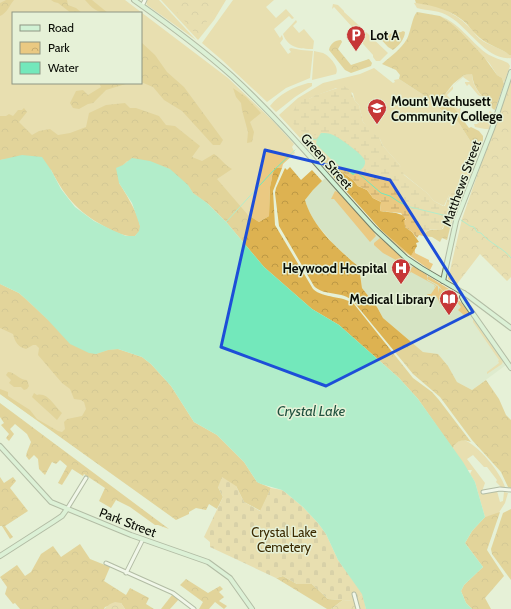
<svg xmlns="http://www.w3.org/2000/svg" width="511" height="609" viewBox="0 0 511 609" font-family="Cabin,sans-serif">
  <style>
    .built { fill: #d6e4c4 }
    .grass { fill: #eac982; fill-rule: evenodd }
    .forest { fill: url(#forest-crowns) }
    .wetland { fill: url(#wetland-marsh) }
    .cemetery { fill: url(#cemetery-stones) }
    .park { fill: url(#park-crowns) }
    .water { fill: #73e8bb }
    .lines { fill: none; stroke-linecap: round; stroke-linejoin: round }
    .stream { stroke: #73e8bb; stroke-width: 1 }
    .street-casing { stroke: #747d67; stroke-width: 5 }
    .secondary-casing { stroke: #747d67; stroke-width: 6 }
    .street { stroke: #fff; stroke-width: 3 }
    .secondary { stroke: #d0f1d4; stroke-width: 4 }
    .marked { fill: none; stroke: #1d4ed8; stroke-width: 3; stroke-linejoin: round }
    .labels { text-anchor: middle; stroke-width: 3; stroke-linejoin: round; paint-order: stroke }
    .poi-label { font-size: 13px; font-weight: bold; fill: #0a0d06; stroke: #e6f1d7; text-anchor: start }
    .street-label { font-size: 13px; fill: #0a0d06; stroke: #e6f1d7 }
    .park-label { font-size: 13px; fill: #3b2a00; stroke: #e6f1d7 }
    .water-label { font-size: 14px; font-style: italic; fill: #1f503e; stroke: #e6f1d7 }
  </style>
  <defs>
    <pattern id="forest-crowns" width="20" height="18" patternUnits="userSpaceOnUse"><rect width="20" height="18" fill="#ddb251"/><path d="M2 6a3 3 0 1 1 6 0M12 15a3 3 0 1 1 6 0" fill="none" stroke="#bc9845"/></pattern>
    <pattern id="wetland-marsh" width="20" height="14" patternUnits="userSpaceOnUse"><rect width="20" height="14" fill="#eac982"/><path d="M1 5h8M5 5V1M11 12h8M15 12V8" fill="none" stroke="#c7ab6f"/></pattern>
    <pattern id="cemetery-stones" width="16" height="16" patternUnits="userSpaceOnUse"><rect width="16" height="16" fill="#eac982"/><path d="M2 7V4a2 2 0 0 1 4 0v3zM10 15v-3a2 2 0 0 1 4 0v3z" fill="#c7ab6f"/></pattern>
    <pattern id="park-crowns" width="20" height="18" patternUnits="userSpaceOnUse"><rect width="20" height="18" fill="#eac982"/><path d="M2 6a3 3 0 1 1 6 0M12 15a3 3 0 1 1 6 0" fill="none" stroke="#c7ab6f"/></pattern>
  </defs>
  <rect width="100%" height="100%" fill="#e6f1d7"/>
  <path class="built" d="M 325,178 L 385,243 L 413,267 L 451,291 L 469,313 L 506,365 L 472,390 L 457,382 L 448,366 L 438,354 L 423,352 L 383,318 L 377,307 L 362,288 L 359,267 L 334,245 L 315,222 L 308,209 L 305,200 L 313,190 Z"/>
  <g class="grass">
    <path d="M 0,0 L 125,0 L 228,78 L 273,121 L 294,144 L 292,147 L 295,153 L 283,164 L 282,168 L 274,168 L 270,187 L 269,216 L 259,222 L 248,215 L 42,158 L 0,160 ZM 13,13 L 141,13 L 141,83 L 13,83 Z"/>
    <path d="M 147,0 L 159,0 L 196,40 L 147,5 L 146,2 Z"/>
    <path d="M 161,0 L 226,0 L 214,20 L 198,40 Z"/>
    <path d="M 233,0 L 274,0 L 266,7 L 276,18 L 286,9 L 294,18 L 292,19 L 289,16 L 274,29 L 280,38 L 282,35 L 283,39 L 280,43 L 288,54 L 291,52 L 289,49 L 291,48 L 301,50 L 313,51 L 310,78 L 286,88 L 267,102 L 222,60 L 202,43 Z"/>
    <path d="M 414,3 C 431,1 455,13 467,25 C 472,29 475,35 480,39 C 489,46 502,48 509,55 L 511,55 L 511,58 C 487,61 469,28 450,17 C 440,10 428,11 417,8 Z"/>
    <path d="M 333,4 L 338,5 L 344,11 L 344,12 L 365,31 L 352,32 L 354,29 L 334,7 L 332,9 Z"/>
    <path d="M 440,16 C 459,23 470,41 486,53 C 493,58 501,59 508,63 L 510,66 L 504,83 L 502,78 L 497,75 L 490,64 L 461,32 L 451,23 Z"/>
    <path d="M 296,20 L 297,22 L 293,26 L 299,33 L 304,29 L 314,41 L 313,49 C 300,49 288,48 283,34 Z"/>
    <path d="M 366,32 L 388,53 L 380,61 L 376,61 L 373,57 L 373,55 L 356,36 L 354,35 L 352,33 Z"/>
    <path d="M 314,51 C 317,52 320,52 323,53 C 330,56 340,68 336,74 L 312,80 Z"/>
    <path d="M 374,68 L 393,83 L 395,82 L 394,80 L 399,79 L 422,94 L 445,113 L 455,117 L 478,153 L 463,195 L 456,192 L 449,195 L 444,206 L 434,201 L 427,193 L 401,172 L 400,165 L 383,146 L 380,139 L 372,133 L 363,122 L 359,105 L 355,101 L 353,93 L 336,88 C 327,92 317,94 309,99 L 299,130 L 317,136 L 316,138 L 304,139 L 301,141 L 301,139 L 279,115 L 298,98 L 323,83 L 360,74 Z"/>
    <path d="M 470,74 L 472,74 C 472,83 477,90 482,97 L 478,95 L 469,84 L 467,86 L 465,83 L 465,82 L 470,82 L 463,77 L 453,86 L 453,89 L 447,95 L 458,109 L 461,108 L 460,112 L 462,117 L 461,118 L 449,101 L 442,99 L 443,96 L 464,75 Z"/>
    <path d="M 308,83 L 312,83 L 312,86 L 295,97 L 276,112 L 270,106 C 279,94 294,87 308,83 Z"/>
    <path d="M 490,111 L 494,114 L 489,129 L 485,129 L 475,127 L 474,124 L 477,124 L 490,114 L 489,112 Z"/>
    <path d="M 335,191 L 338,192 L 374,232 L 376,236 L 370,242 L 334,199 L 331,199 Z"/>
    <path d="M 381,230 L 411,256 L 415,249 L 415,253 L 429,260 L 429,262 L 433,264 L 430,270 L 402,250 Z"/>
    <path d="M 380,238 L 408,261 L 409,263 L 407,266 L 383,253 L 374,245 L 374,243 Z"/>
    <path d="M 413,266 L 427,275 L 427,280 L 436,285 L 434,288 L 435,285 L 411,272 L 404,279 Z"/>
    <path d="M 428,276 L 449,289 L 469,312 L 469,316 L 467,319 L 468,316 L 468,314 L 465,316 L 458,310 L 461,307 L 449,293 L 443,291 L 438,285 L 427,279 Z"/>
    <path d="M 0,284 L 118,349 L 70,443 L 0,394 Z"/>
    <path d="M 437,285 L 438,287 L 438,293 L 439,288 L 442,290 L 444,295 L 441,299 L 442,301 L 440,304 L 437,297 L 435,298 L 435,296 L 434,297 L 432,296 L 430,298 L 427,294 L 431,294 Z"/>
    <path d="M 473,319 L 503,361 L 502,364 L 487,374 L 487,372 L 499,363 L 498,361 L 499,360 L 473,322 Z"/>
    <path d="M 463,440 C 477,443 501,473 505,487 L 501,487 L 496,482 L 497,480 L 487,467 L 484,467 L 473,455 L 467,459 L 485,483 L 481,494 L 497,491 L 500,502 L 503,501 L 504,492 L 508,493 L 505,503 L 498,514 L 485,517 L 475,482 L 470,474 L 472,470 L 467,470 L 453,449 L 456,442 Z"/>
  </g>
  <g class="forest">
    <path d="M 6,0 L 14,0 C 9,6 7,13 0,16 L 0,3 Z"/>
    <path d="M 51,0 L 67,0 L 68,5 L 76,8 L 82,13 L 71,13 L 58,3 L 54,2 Z"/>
    <path d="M 85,0 L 92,0 L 108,13 C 97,13 92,8 85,0 Z"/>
    <path d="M 415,0 L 511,0 L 511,55 L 509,55 C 502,48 489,46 480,38 C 475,34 471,29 467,24 C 452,10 435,6 416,3 Z"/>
    <path d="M 417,12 L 440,16 L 451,23 L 461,32 L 484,57 L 497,75 L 502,78 L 504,84 L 495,110 L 493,109 C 484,98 473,89 472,74 L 464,75 L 453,84 L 442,98 L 449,101 L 469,128 L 471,127 L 479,131 L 483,136 L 483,140 L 478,153 L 455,117 L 445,113 L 422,94 L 399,79 L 400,75 L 396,70 L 382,64 C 391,56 400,50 407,39 C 411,31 412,17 417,12 Z"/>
    <path d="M 403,31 L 405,32 C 405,38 399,46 393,50 L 388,47 L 377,35 L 379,33 L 384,35 L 401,32 Z"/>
    <path d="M 341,40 L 342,42 L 338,49 L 351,65 L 369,59 L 372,63 L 371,66 L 351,73 L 345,70 L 329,50 C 330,44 335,40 341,40 Z"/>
    <path d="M 141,42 L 155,55 L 167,72 L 184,87 L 223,140 L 220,145 L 213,145 L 182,111 L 164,100 L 153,87 L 141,82 Z"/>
    <path d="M 99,83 L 129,83 L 106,90 L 93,103 L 88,104 L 79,109 L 73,108 L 70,103 L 76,91 L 83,90 L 88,95 L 101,87 Z"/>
    <path d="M 233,88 L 246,97 L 261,113 L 250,122 L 254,132 L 252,142 L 247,143 L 248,132 L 242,110 L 241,103 L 236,97 Z"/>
    <path d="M 125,103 L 130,108 L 136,108 L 159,116 L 166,125 L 175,126 L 200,146 L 192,157 L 202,161 L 214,154 C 221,158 224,165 232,169 L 217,179 L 248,215 L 259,222 L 269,216 L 270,187 L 274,168 L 282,168 L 273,191 L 275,225 L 313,289 C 324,299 342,295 354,304 L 413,378 L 432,392 L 439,400 L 471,442 C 464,439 455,440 453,449 L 418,399 L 399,378 L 339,325 L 312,309 L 264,267 L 227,223 L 207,203 L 193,193 L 188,185 L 127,161 L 123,165 L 119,183 C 125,192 143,221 140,231 C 139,232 136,235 135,236 C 126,237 117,233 109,229 C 79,213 67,200 51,170 L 5,159 L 0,160 L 0,116 L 6,116 L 9,114 L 13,116 L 18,110 L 22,110 L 24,108 L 27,112 L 19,122 L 32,135 L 39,131 L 50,129 L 58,135 L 70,133 L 86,127 L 89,113 L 106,105 Z"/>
    <path d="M 310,139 L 338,169 L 353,180 L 358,186 L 367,190 L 373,198 L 381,202 L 380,211 L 396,213 L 405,216 L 405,227 L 412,232 L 419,242 L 416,243 L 417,246 L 411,256 L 381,230 L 303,143 L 306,140 Z"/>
    <path d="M 290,167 L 301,180 L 312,170 L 322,181 L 313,190 L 305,200 C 313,228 338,249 359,267 L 362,288 L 377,307 L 383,318 L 423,352 L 438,354 L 448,366 L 457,382 L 472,390 L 486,380 L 499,399 L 506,415 L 511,420 L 511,488 L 508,487 L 501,472 L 472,440 L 440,397 L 413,374 L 353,301 C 343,291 323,296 314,286 L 279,226 L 275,193 L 276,188 L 285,168 L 287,170 Z"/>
    <path d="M 449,220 L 451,224 L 447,240 L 442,238 L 440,242 L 432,237 L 423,236 C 430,226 433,232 443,229 L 446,221 Z"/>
    <path d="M 0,284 L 19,293 L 47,319 L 96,354 L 108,350 L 118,349 L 142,357 L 151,364 L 171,386 L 194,422 L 217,435 L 244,462 L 257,482 L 271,488 L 261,511 L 244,502 L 236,486 L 218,487 L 223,497 L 217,509 L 209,504 L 206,510 L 196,508 L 189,512 L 189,514 L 176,520 L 0,394 L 0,389 L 8,392 L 8,396 L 30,410 L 37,419 L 58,431 L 62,432 L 65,429 L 64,422 L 67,419 L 82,416 L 86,409 L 84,402 L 81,400 L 74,399 L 70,389 L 62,383 L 38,355 L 39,348 L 36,345 L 33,345 L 26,349 C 18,347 15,342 13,334 L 0,328 Z"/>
    <path d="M 8,372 C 15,372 19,380 27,380 L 29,386 L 27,389 L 24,390 L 21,387 L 14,387 L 9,383 L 11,380 L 6,375 Z"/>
    <path d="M 34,393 L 37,395 C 48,392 55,407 62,413 L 57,420 C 49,412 40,405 32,397 Z"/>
    <path d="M 0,403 L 169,529 L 158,525 L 155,525 L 130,507 L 116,500 L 111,508 L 99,501 L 105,488 L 84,474 L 83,476 L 72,469 L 62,485 L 58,483 L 67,466 L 60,460 L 56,464 L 52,462 L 45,475 L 39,469 L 38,459 L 34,455 L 29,460 L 26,456 L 27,452 L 31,442 L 27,434 L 15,424 L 10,429 L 14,434 L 9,441 L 6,438 L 9,434 L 1,425 L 4,423 L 0,417 Z"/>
    <path d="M 0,477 L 4,483 L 13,477 L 16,481 L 10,488 L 28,511 L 5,526 L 13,537 L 10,539 L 2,526 L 0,526 Z"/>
    <path d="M 511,509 L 511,580 L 492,554 L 491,549 L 503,513 Z"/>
    <path d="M 500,512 L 487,550 L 504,576 L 485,598 L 491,609 L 472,609 L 466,603 L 461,591 L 464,585 L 483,567 L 465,543 L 472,531 L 485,517 Z"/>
    <path d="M 80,544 L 90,559 L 110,567 L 104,581 L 126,595 L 130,588 L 149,598 L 146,604 L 154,609 L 125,609 L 121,603 L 105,607 L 104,609 L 20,609 L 15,603 L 13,604 L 5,594 L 7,587 L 0,577 L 17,565 L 25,576 L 31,572 L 41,554 L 53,546 L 61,557 Z"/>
    <path d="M 283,576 L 297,584 L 312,584 L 328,599 L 343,600 L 331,609 L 327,609 L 276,578 Z"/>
    <path d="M 186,579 L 208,593 L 220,586 L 223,589 L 219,592 L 224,597 L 219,601 L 227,606 L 224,609 L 215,602 L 209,609 L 199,609 L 203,602 L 180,585 Z"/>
    <path d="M 172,595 L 179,599 L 170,609 L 161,609 Z"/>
  </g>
  <path class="wetland" d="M 344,86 L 350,90 L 355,101 L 359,105 L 363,122 L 375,135 L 378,135 L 383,146 L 400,165 L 404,175 L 427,193 L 434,201 L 443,206 L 445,206 L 449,195 L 451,193 L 456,192 L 463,195 L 451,224 L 448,220 L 441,230 C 431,230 429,227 423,236 L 419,235 L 417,238 L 412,232 L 405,227 L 404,220 L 406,220 L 401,213 L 380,211 L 381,202 L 373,198 L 367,190 L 358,186 L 353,180 L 338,169 L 319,150 L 312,140 L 306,140 L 303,143 L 302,141 L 307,137 L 316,138 L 317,136 C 311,135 304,133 299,130 C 287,122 293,104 304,99 L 309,99 L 316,95 Z"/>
  <path class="cemetery" d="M 222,477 L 236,486 L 244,502 L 260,511 L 271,488 L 282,490 L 285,492 L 303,507 L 318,523 L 326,534 L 338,560 L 363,594 L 353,601 L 328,599 L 312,584 L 297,584 L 283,576 L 276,578 L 210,547 L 210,542 L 204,537 L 223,497 L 218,487 Z"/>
  <g class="park">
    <path d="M 166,0 L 220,0 L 199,34 L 197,35 Z"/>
    <path d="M 511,78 L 511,277 L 507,281 L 480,254 L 457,284 L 448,279 L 462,219 Z"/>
    <path d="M 363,594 L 366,609 L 331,609 L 343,600 L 353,601 Z"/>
    <path d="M 115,602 L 121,603 L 125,609 L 104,609 L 110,604 Z"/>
  </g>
  <g class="water">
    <path d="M 321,133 C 325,133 329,133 333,135 C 340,138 364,155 365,161 C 366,168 358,172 353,175 L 333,161 L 316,144 L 317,139 Z"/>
    <path d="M 22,155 L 42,157 L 51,170 L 61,189 L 75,207 L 94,221 L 112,230 L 126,236 L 135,236 L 139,231 L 140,226 L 132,203 L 119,183 L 116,168 L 123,165 L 132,158 L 150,161 L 170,169 L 188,185 L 193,193 L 207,203 L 227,223 L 264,267 L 312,309 L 339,325 L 399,378 L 418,399 L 463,462 L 475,482 L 485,517 L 472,531 L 465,543 L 483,567 L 464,585 L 461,591 L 466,603 L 472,609 L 366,609 L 362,594 L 338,560 L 326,534 L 318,523 L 303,507 L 285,492 L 282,490 L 261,484 L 257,482 L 244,462 L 217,435 L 194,422 L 171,386 L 151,364 L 142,357 L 118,349 L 108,350 L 96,354 L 89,353 L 70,344 L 47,319 L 28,301 L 19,293 L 0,284 L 0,160 Z"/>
  </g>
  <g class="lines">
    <g class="stream">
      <path d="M 304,140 L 308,138 L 317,140"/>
      <path d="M 358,173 L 381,193 L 390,196 L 399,202 L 410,207 L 451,217"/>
      <path d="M 461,220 L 470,226 L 474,227 L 477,232 L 481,233 C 489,243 505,249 511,258"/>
      <path d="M 226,222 L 272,172 L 295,150"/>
    </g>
    <g class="street-casing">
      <g id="street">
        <path d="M 142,6 L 145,0"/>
        <path d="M 483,492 L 500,489 L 511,490"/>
        <path d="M 67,509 L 86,478"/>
        <path d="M 106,563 L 173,593 L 194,609"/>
        <path d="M 126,573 L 143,539"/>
        <path d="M 354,594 L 358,609"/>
      </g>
    </g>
    <g class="secondary-casing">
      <g id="secondary">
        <path d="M 134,0 C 168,24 201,48 232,76 C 283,123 328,178 375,229 L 406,258 L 421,268 L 467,295 L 511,328"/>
        <path d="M 443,281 L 456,221 L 492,129 L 511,72"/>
        <path d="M 464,293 L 462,297 L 464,301 L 511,368"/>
        <path d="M 0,446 L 51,502 L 131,535 L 208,562 L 230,578 L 252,609"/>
        <path d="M 0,556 L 53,522 L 62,516 L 67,509"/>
      </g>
    </g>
    <use href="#street" class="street"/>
    <use href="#secondary" class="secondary"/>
  </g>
  <path d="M0 0H511V609H0ZM 265,150 L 390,180 L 473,312 L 326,386 L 221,347 Z" fill="#e6f1d7" fill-opacity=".55" fill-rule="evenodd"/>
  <path class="marked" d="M 265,150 L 390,180 L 473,312 L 326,386 L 221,347 Z"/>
  <defs>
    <g id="parking-pin" transform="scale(1)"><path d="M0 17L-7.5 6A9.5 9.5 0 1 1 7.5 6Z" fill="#c63737" stroke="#e6f1d7"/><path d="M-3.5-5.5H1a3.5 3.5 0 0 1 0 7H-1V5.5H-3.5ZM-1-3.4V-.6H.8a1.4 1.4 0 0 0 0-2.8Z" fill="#fff"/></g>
    <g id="university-pin" transform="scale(1)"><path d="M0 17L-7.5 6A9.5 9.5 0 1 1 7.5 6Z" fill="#c63737" stroke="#e6f1d7"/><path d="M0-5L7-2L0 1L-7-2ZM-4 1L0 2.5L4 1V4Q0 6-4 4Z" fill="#fff"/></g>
    <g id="hospital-pin" transform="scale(1)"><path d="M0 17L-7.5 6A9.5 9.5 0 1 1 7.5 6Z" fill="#c63737" stroke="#e6f1d7"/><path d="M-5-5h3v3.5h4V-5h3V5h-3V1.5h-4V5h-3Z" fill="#fff"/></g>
    <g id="library-pin" transform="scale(1)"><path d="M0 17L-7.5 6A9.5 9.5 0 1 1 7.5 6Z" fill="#c63737" stroke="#e6f1d7"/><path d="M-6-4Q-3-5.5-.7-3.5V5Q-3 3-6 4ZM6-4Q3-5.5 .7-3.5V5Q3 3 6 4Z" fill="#fff"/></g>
  </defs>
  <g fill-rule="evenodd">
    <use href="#parking-pin" x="356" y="35"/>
    <use href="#university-pin" x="377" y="108"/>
    <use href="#hospital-pin" x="401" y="268"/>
    <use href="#library-pin" x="449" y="299"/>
  </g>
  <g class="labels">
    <g class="poi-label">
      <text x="370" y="40">Lot A</text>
      <text x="391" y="106">Mount Wachusett<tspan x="391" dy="15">Community College</tspan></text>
      <text x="387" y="273" text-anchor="end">Heywood Hospital</text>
      <text x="435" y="304" text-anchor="end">Medical Library</text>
    </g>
    <g class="street-label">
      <text transform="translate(327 161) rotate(48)" y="5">Green Street</text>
      <text transform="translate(461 183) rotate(-70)" y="5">Matthews Street</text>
      <text transform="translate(128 522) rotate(21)" y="5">Park Street</text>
    </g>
    <g class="park-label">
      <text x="284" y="537">Crystal Lake<tspan x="284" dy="15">Cemetery</tspan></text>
    </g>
    <g class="water-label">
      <text x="311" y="416">Crystal Lake</text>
    </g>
  </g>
  <rect x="12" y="12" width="130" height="72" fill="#e6f1d7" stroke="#8e9683"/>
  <rect x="20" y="25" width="20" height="6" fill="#d0f1d4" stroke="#8e9683"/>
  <text x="48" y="32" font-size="12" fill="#0a0d06">Road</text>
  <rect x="20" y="42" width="20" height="12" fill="url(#park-crowns)" stroke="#8e9683"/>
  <text x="48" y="52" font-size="12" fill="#0a0d06">Park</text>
  <rect x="20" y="62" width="20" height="12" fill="#73e8bb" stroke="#8e9683"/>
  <text x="48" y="72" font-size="12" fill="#0a0d06">Water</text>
</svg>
